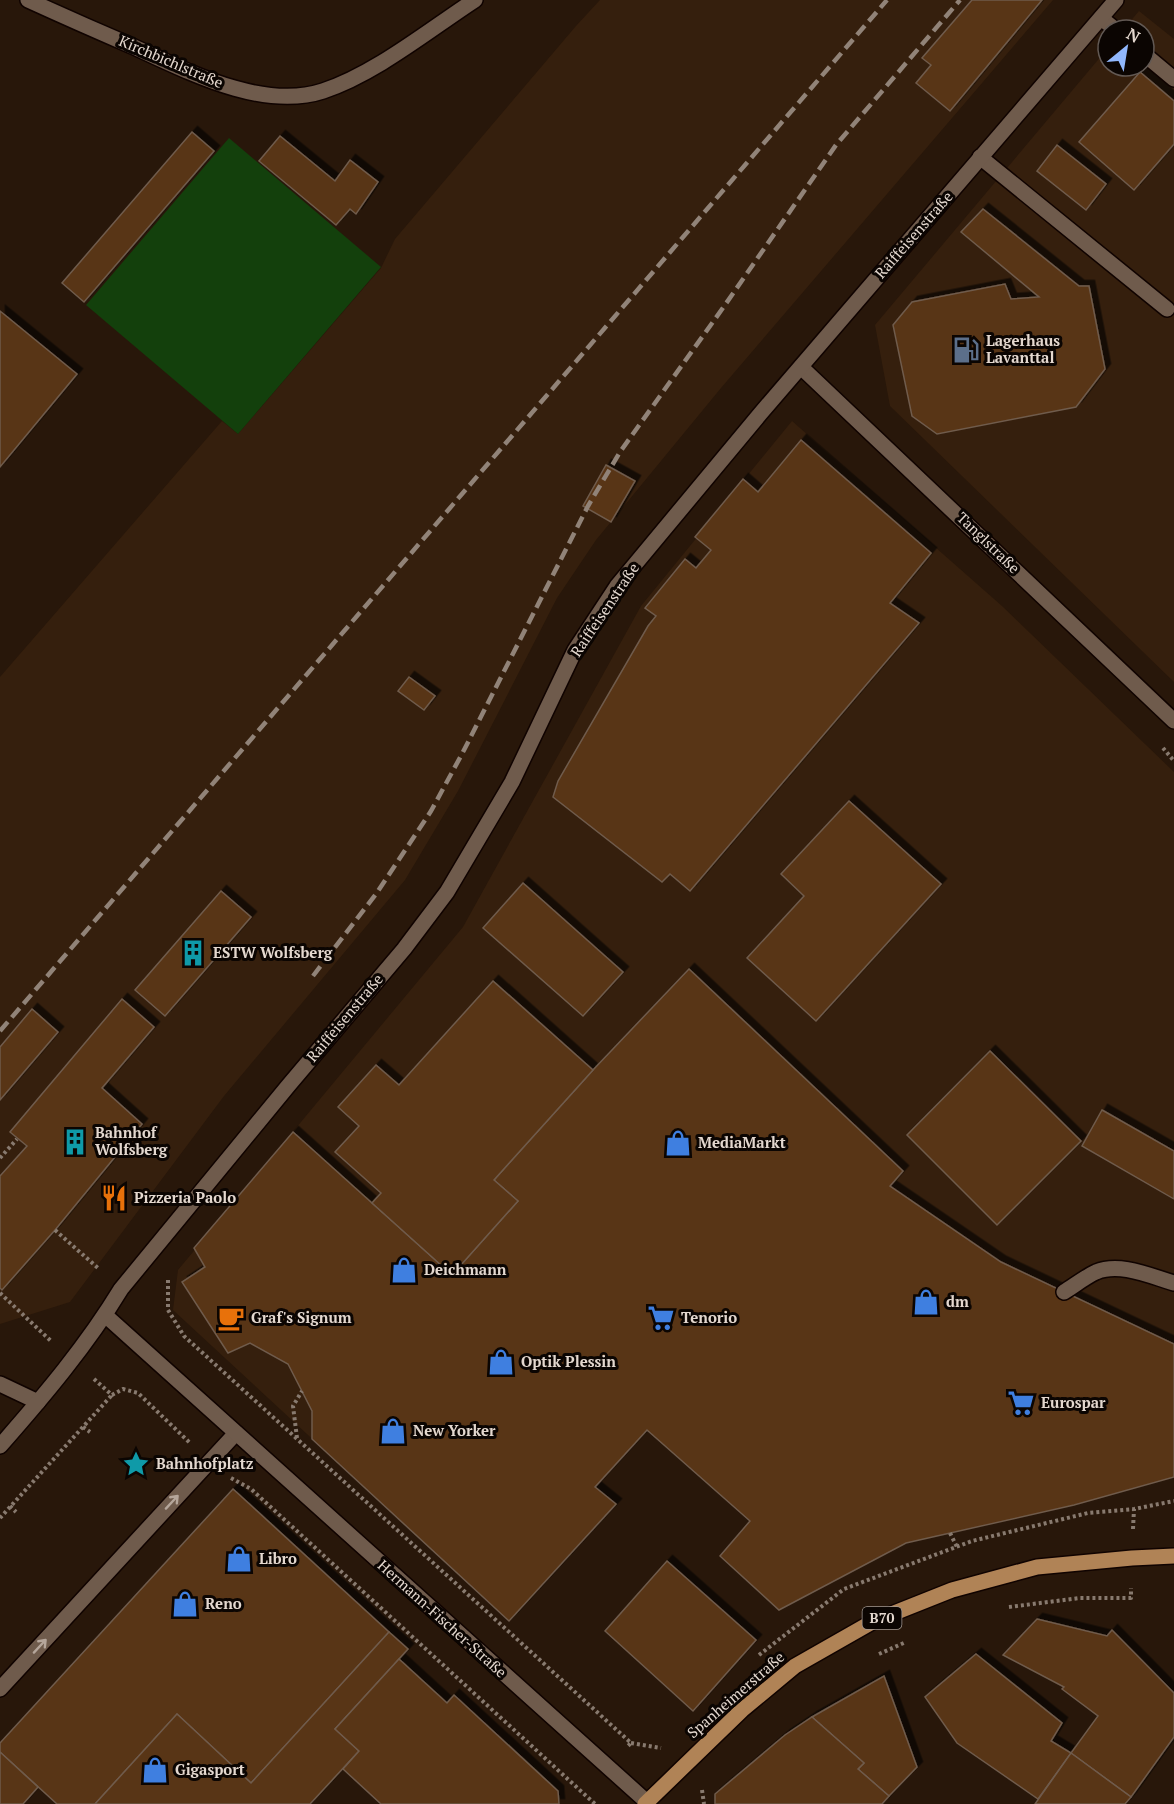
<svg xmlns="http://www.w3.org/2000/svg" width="1174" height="1804" viewBox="0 0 1174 1804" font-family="'PT Serif',serif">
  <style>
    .built { fill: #351f0d }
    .green { fill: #13400c }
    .building { fill: #593414; stroke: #6f5b4c; stroke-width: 1.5; filter: url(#shadow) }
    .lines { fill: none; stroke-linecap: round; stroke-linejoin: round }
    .lane-casing { stroke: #100300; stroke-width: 18 }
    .street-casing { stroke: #100300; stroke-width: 18 }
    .secondary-casing { stroke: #100300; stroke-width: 18 }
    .primary-casing { stroke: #100300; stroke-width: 18 }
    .path { stroke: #887a6f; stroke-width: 4; stroke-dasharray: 3 3; stroke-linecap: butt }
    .lane { stroke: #6f5b4c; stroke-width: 15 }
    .street { stroke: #6f5b4c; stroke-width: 15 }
    .secondary { stroke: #6f5b4c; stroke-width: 15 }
    .primary { stroke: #b08356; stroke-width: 15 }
    .rail { stroke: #918378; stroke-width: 4.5; stroke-dasharray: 12 6; stroke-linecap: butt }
    .oneway { stroke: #b5a69b }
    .labels { text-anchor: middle; stroke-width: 6; stroke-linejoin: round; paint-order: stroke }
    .shield { fill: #0b0502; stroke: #a39992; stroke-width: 1.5 }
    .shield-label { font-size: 14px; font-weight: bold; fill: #e4d8cf }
    .street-label { font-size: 15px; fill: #e4d8cf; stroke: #0b0502 }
    .poi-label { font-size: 15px; font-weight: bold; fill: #e4d8cf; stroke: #0b0502; text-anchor: start }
  </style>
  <defs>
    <filter id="shadow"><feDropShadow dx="5.5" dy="-5.5" stdDeviation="0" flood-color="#0009"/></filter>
  </defs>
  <rect width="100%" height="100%" fill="#28170a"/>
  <g class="built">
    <path d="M 600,0 L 1053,0 L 721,388 L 596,540 L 557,598 L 458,791 L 405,880 L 224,1096 L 70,1302 L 0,1324 L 0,677 L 222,421 L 238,434 L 381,268 L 395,239 L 576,26 Z"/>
    <path d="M 1139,11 L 1174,39 L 1174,682 L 890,406 L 875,325 L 1108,48 L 1108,66 L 1144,66 L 1144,30 L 1123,30 Z"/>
    <path d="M 792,421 L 1002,606 L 1174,772 L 1174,1477 L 1074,1505 L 906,1543 L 779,1610 L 720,1556 L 750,1520 L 646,1430 L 595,1487 L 616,1504 L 509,1621 L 173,1310 L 178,1270 L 463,927 L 641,606 Z"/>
  </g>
  <path class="green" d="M 229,138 L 381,267 L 238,434 L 86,305 Z"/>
  <g class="building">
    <path d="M 972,0 L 1042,0 L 950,111 L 916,83 L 931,65 L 922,58 Z"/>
    <path d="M 1140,72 L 1174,101 L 1174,144 L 1134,190 L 1079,142 Z"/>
    <path d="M 192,132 L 214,151 L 84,302 L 62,283 Z"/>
    <path d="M 280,136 L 335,181 L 350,160 L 378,182 L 356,214 L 350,209 L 336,225 L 259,161 Z"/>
    <path d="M 1057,145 L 1106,184 L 1086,210 L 1037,171 Z"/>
    <path d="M 983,209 L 1079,286 L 1089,286 L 1105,369 L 1076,407 L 937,434 L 912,416 L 893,325 L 912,302 L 1005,284 L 1011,299 L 1039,297 L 961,232 Z"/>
    <path d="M 0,311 L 77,374 L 0,467 Z"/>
    <path d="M 801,440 L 931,553 L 890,603 L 919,623 L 690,891 L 670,874 L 662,882 L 553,797 L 558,781 L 648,626 L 656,616 L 645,608 L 685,559 L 696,568 L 711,550 L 695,537 L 743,479 L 758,492 Z"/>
    <path d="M 606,465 L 635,481 L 611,522 L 583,506 Z"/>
    <path d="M 409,677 L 435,696 L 424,710 L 398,691 Z"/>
    <path d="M 849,801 L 941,884 L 816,1021 L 747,958 L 804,896 L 781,874 Z"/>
    <path d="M 523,883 L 623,972 L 583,1016 L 483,928 Z"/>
    <path d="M 221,891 L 251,917 L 165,1016 L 135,990 Z"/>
    <path d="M 689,969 L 903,1171 L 890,1186 L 1001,1262 L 1174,1344 L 1174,1477 L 1074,1505 L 906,1543 L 779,1610 L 720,1556 L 750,1521 L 647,1430 L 595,1487 L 616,1504 L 509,1621 L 312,1439 L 312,1411 L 288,1364 L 250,1343 L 228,1353 L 182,1282 L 205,1267 L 194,1248 L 293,1132 L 452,1275 L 518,1201 L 494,1180 L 593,1070 Z"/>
    <path d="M 493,981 L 593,1070 L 494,1180 L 518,1201 L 452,1275 L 372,1203 L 381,1193 L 335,1152 L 359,1126 L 338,1107 L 376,1065 L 399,1085 Z"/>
    <path d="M 122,999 L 154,1027 L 102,1088 L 142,1124 L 55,1230 L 2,1290 L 0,1288 L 0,1176 L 27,1146 L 10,1132 Z"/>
    <path d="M 32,1009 L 58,1032 L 0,1100 L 0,1047 Z"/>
    <path d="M 990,1051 L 1081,1141 L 997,1225 L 907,1135 Z"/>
    <path d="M 1102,1110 L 1174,1151 L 1174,1199 L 1082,1146 Z"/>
    <path d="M 233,1489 L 389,1632 L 251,1783 L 177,1714 L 95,1804 L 57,1804 L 0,1752 L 0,1743 Z"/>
    <path d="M 667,1561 L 756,1640 L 693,1711 L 605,1631 Z"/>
    <path d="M 1037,1619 L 1107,1636 L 1112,1630 L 1174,1693 L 1174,1737 L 1131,1797 L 1071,1753 L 1098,1716 L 1062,1689 L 1064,1687 L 1003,1655 Z"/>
    <path d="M 389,1632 L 408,1649 L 335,1729 L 359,1751 L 310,1804 L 95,1804 L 177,1714 L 251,1783 Z"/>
    <path d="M 976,1654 L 1062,1723 L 1051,1741 L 1071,1753 L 1038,1799 L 957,1743 L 925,1697 Z"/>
    <path d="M 399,1659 L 447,1703 L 454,1695 L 558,1791 L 559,1804 L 381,1804 L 343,1769 L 359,1751 L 335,1729 Z"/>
    <path d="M 884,1676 L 917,1767 L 889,1796 L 858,1769 L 864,1763 L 812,1717 Z"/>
    <path d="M 812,1717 L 864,1763 L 858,1769 L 889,1796 L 882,1804 L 715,1804 L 715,1794 L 785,1735 Z"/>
    <path d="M 0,1752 L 38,1787 L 23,1804 L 0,1804 Z"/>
    <path d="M 1071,1753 L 1131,1797 L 1125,1804 L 1035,1804 Z"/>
  </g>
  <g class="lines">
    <g class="lane-casing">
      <g id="lane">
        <path d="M 1101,18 L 1116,30"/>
        <path d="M 1144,54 L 1174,79"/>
        <path d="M 980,157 L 1167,309"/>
        <path d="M 1064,1292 C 1074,1286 1085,1277 1096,1272 C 1120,1262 1150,1276 1174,1283"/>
        <path d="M 0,1384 L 38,1402"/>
        <path d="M 0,1689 L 236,1433"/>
      </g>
    </g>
    <g class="street-casing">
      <path id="street" d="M 28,0 C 63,16 97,31 132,46 C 187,71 262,111 323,91 C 375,74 429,30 475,0"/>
    </g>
    <g class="secondary-casing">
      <g id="secondary">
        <path d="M 801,367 L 1174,721"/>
        <path d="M 105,1315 L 647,1802"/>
        <path d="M 0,1446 C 44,1396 87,1345 121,1289 L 288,1086 L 404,949 L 447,892 L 512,782 L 575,650 L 617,586 L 760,414 L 1116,0"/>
      </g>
    </g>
    <g class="primary-casing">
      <path id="primary" d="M 645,1804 L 742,1710 L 795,1666 L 874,1621 L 952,1590 L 1037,1567 L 1132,1558 L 1174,1556"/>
    </g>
    <g class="path">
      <path d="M 1163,748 L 1174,761"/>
      <path d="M 0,1158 L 17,1139"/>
      <path d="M 55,1230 L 99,1269"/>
      <path d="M 168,1280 L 168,1310 L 184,1336 L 631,1743 L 627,1747"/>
      <path d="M 0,1293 L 52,1342"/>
      <path d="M 94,1379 L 112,1395 L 123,1389 L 138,1393 L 190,1443"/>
      <path d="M 83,1427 L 90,1432"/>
      <path d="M 297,1438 L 293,1406 L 302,1391"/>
      <path d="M 231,1478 L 251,1489 L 595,1804"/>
      <path d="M 10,1506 L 16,1512"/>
      <path d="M 0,1518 L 112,1395"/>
      <path d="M 1133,1529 L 1134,1509"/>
      <path d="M 950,1533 L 957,1547"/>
      <path d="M 1009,1607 L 1080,1598 L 1131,1598 L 1131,1588"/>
      <path d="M 879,1654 L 906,1642"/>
      <path d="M 759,1655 L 844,1589 L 972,1541 L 1088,1513 L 1134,1509 L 1174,1501"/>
      <path d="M 631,1743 L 661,1748"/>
      <path d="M 702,1790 L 704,1804"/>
    </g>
    <use href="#lane" class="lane"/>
    <use href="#street" class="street"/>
    <use href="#secondary" class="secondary"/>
    <use href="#primary" class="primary"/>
    <g class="rail">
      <path d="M 313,976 L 376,894 L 431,811 L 462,754 L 588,506 L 620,452 L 725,305 L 836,145 L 960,0"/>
      <path d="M 0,1031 L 887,0"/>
    </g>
  </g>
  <defs><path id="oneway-shaft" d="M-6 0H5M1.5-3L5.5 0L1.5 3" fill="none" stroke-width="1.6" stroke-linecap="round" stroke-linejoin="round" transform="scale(1.5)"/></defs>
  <g class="oneway">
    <use href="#oneway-shaft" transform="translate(172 1502) rotate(-47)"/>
    <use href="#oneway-shaft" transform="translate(40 1646) rotate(-47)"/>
  </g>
  <defs>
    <g id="fuel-bare" transform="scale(2.07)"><path d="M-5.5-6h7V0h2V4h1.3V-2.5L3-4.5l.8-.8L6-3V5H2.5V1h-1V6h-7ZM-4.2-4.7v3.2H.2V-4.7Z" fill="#5c6f8a" stroke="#0b0502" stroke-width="2.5" paint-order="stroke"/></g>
    <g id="building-bare" transform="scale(2.07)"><path d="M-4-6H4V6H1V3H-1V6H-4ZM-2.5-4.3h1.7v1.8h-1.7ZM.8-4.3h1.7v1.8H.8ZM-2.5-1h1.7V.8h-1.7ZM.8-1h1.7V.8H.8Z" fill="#0f9aa8" stroke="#0b0502" stroke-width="2.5" paint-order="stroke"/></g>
    <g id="shop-bare" transform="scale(2.07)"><path d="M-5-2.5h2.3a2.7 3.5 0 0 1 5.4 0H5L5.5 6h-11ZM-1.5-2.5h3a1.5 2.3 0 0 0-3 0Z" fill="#3f7fe0" stroke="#0b0502" stroke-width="2.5" paint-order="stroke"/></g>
    <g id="restaurant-bare" transform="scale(2.07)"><path d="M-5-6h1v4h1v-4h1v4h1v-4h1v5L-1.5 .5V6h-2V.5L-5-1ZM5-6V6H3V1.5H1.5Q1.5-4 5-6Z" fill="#e8710a" stroke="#0b0502" stroke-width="2.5" paint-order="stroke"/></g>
    <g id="cafe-bare" transform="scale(2.07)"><path d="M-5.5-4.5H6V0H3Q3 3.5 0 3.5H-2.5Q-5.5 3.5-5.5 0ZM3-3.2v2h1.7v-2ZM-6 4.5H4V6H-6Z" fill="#e8710a" stroke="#0b0502" stroke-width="2.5" paint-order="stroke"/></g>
    <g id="supermarket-bare" transform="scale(2.07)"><path d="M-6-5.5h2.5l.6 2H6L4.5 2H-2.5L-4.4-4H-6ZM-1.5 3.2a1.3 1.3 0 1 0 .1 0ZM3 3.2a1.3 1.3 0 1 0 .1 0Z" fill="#3f7fe0" stroke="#0b0502" stroke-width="2.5" paint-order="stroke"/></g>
    <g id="sight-bare" transform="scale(2.07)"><path d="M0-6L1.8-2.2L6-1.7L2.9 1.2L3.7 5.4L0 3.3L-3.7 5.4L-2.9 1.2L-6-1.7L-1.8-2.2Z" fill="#0f9aa8" stroke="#0b0502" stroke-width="2.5" paint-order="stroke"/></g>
  </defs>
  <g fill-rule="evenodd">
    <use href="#fuel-bare" x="966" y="350"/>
    <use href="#building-bare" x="193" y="953"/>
    <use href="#building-bare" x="75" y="1142"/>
    <use href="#shop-bare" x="678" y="1143"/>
    <use href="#restaurant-bare" x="114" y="1198"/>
    <use href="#shop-bare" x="404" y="1270"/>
    <use href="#shop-bare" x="926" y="1302"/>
    <use href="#cafe-bare" x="231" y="1318"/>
    <use href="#supermarket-bare" x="661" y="1318"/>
    <use href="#shop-bare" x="501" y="1362"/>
    <use href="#supermarket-bare" x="1021" y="1403"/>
    <use href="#shop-bare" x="393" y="1431"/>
    <use href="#sight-bare" x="136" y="1464"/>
    <use href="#shop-bare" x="239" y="1559"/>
    <use href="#shop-bare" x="185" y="1604"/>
    <use href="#shop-bare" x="155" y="1770"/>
  </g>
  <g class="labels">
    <rect class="shield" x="862.5" y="1607" width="39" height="22" rx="4.5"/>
    <g class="shield-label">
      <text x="882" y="1623">B70</text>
    </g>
    <g class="street-label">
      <text transform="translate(171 62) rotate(23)" y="5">Kirchbichlstraße</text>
      <text transform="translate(914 235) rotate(-49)" y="5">Raiffeisenstraße</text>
      <text transform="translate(988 543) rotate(44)" y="5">Tanglstraße</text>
      <text transform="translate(605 610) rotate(-56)" y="5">Raiffeisenstraße</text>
      <text transform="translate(345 1018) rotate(-50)" y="5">Raiffeisenstraße</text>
      <text transform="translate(442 1619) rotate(42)" y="5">Hermann-Fischer-Straße</text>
      <text transform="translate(736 1695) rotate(-41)" y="5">Spanheimerstraße</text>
    </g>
    <g class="poi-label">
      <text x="986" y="346">Lagerhaus<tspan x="986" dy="17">Lavanttal</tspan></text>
      <text x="213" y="958">ESTW Wolfsberg</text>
      <text x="95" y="1138">Bahnhof<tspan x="95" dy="17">Wolfsberg</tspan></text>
      <text x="698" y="1148">MediaMarkt</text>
      <text x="134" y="1203">Pizzeria Paolo</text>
      <text x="424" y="1275">Deichmann</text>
      <text x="946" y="1307">dm</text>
      <text x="251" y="1323">Graf's Signum</text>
      <text x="681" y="1323">Tenorio</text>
      <text x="521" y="1367">Optik Plessin</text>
      <text x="1041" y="1408">Eurospar</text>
      <text x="413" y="1436">New Yorker</text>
      <text x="156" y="1469">Bahnhofplatz</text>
      <text x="259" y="1564">Libro</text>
      <text x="205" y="1609">Reno</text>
      <text x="175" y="1775">Gigasport</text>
    </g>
  </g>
  <g transform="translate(1126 48) rotate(30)"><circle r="28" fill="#0b0502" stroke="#625954" stroke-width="1.5"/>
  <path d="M0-4.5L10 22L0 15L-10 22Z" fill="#91b8fd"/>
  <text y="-9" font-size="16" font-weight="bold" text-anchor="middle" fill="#e4d8cf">N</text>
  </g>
</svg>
